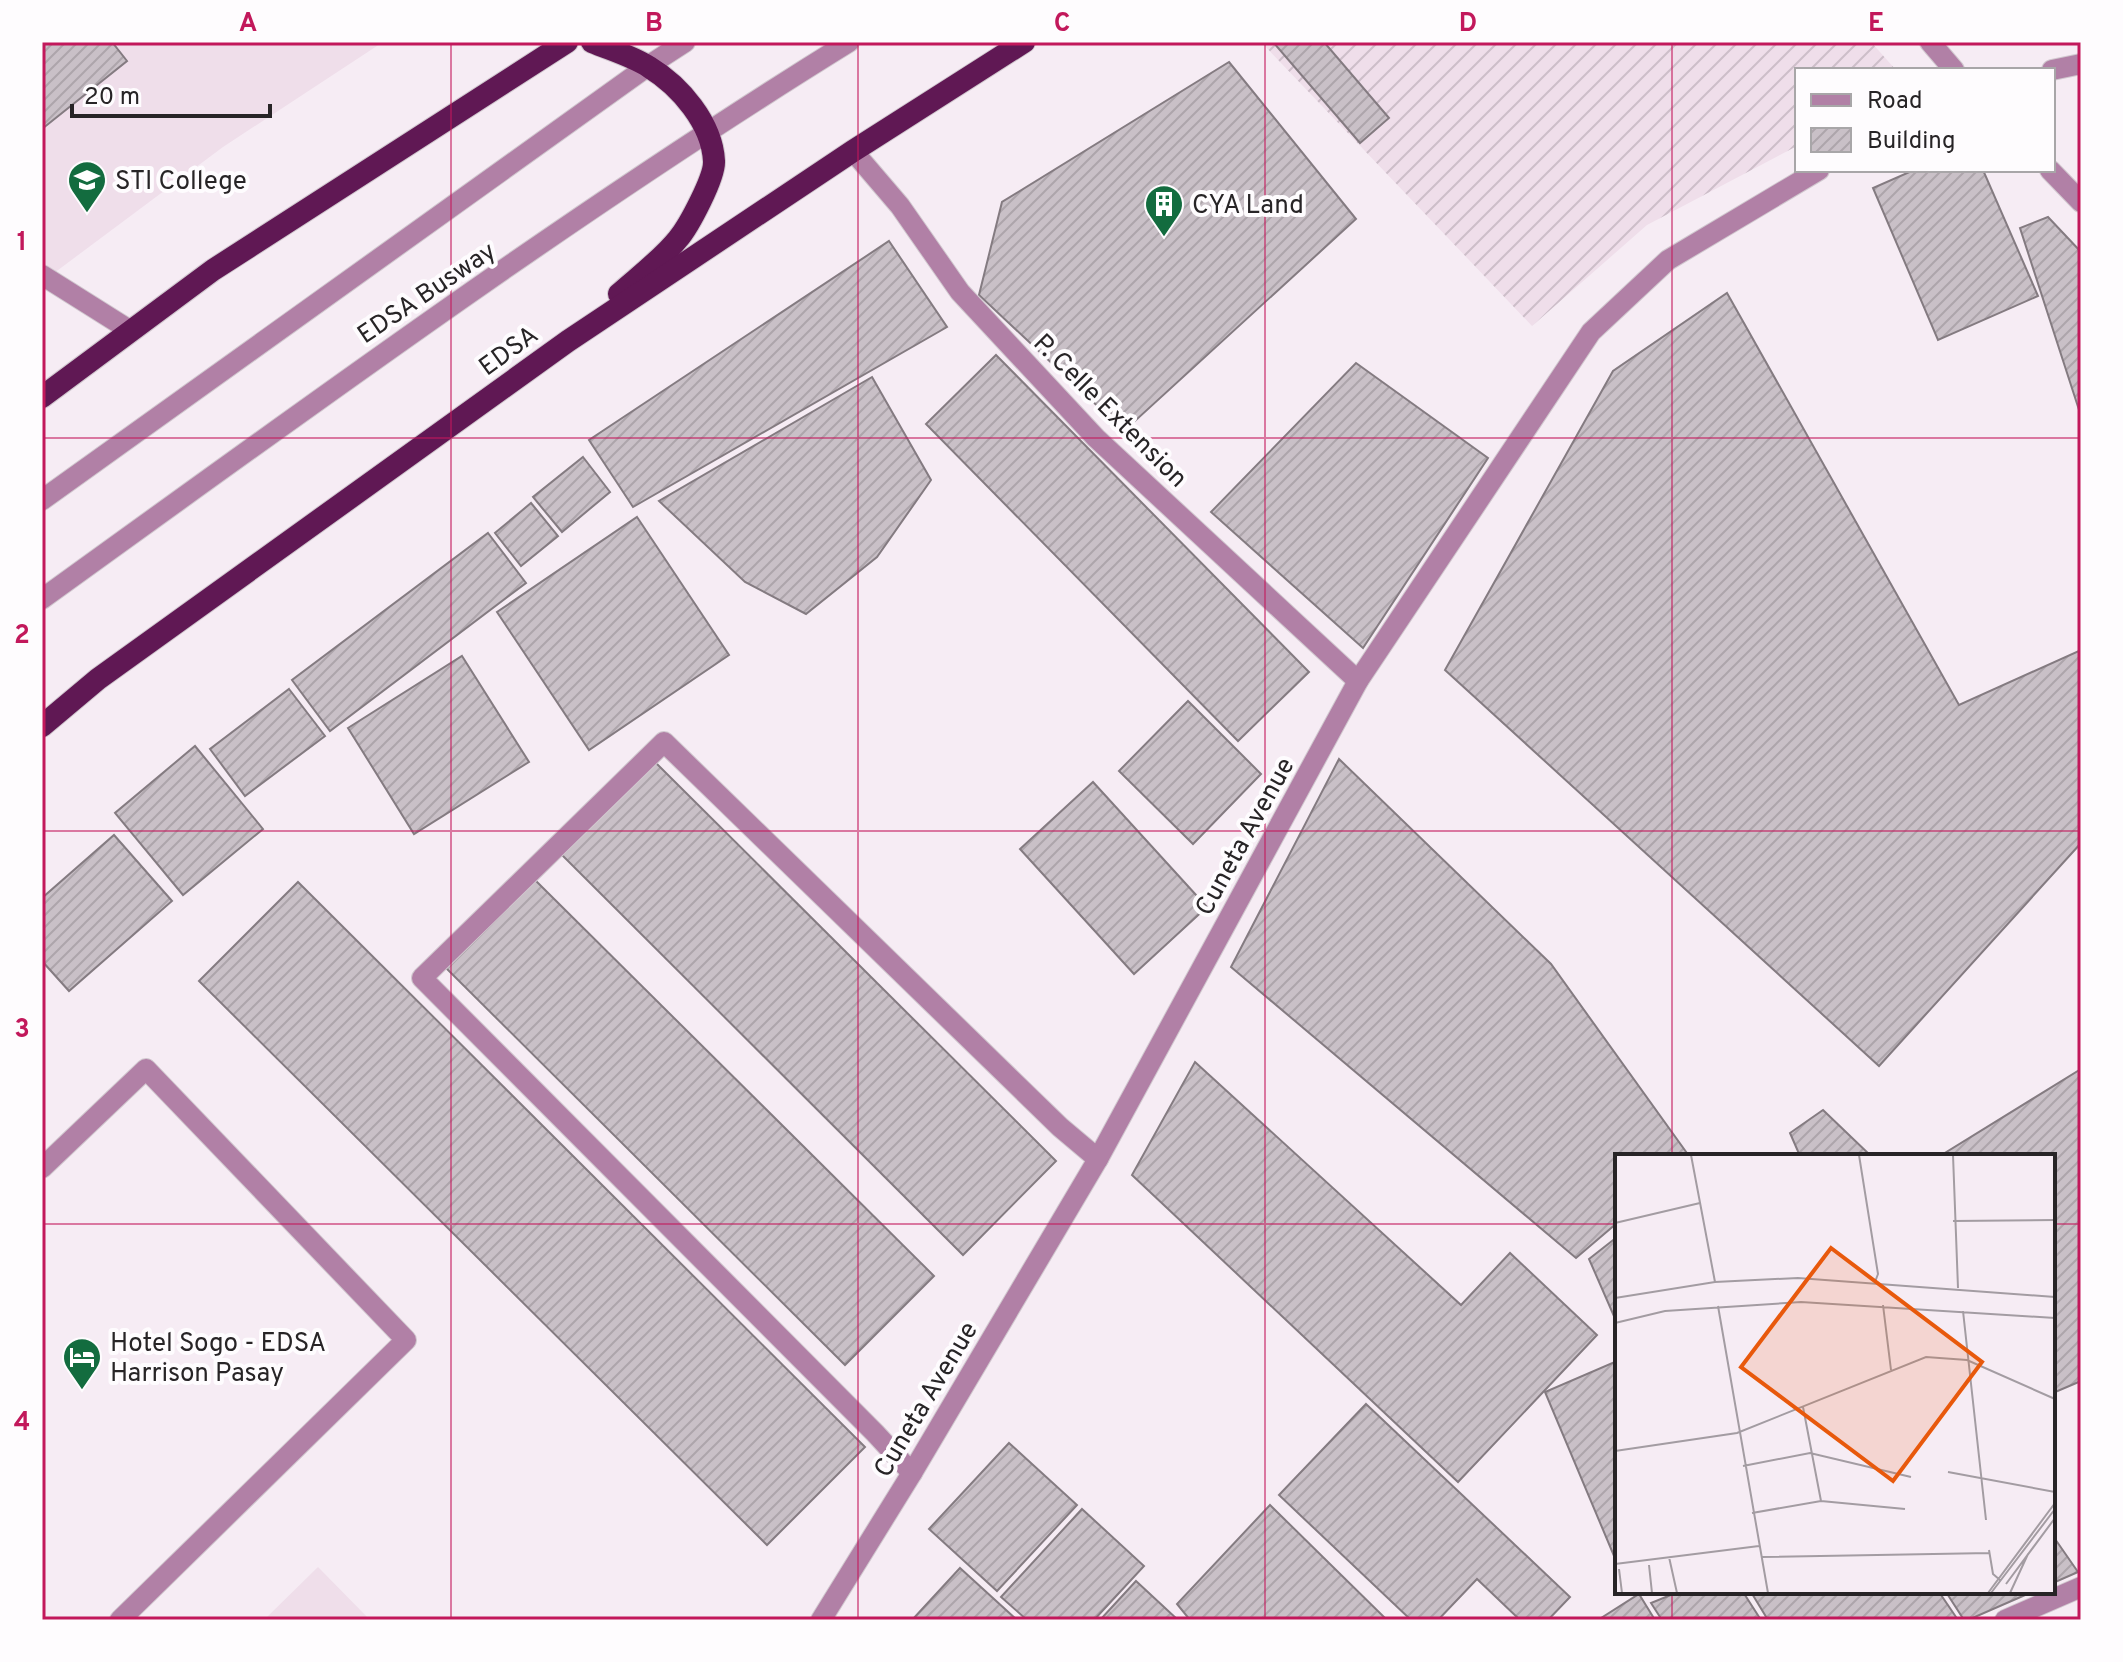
<svg xmlns="http://www.w3.org/2000/svg" width="2123" height="1662" viewBox="0 0 2123 1662" font-family="Overpass,sans-serif">
  <style>
    .built { fill: #efdeea }
    .industrial { fill: url(#industrial-furrows) }
    .building { fill: url(#building-hatch); stroke: #847b81; stroke-width: 2 }
    .lines { fill: none; stroke-linecap: round; stroke-linejoin: round }
    .service-casing { stroke: #d1c8cf; stroke-width: 22 }
    .minor-casing { stroke: #d1c8cf; stroke-width: 22 }
    .tertiary-casing { stroke: #d1c8cf; stroke-width: 22 }
    .trunk-casing { stroke: #d1c8cf; stroke-width: 24 }
    .service { stroke: #b180a6; stroke-width: 20 }
    .minor { stroke: #b180a6; stroke-width: 20 }
    .tertiary { stroke: #b180a6; stroke-width: 20 }
    .trunk { stroke: #601854; stroke-width: 22 }
    .grid { fill: none; stroke: #c2185b; stroke-width: 2; stroke-opacity: 0.55 }
    .labels { text-anchor: middle; stroke-width: 8; stroke-linejoin: round; paint-order: stroke }
    .poi-label { font-size: 26px; fill: #272426; stroke: #fefcfe; text-anchor: start }
    .street-label { font-size: 26px; fill: #272426; stroke: #fefcfe }
    .inset-road { fill: none; stroke: #a39ca2; stroke-width: 2 }
    .view { fill: #e8590c; fill-opacity: 0.15; stroke: #e8590c; stroke-width: 4 }
    .inset-edge { fill: none; stroke: #272426; stroke-width: 4 }
    .neatline { fill: none; stroke: #c2185b; stroke-width: 3 }
    .grid-label { font-size: 26px; text-anchor: middle; font-weight: bold; fill: #c2185b }
  </style>
  <defs>
    <pattern id="industrial-furrows" width="10" height="10" patternUnits="userSpaceOnUse" patternTransform="scale(2)"><rect width="10" height="10" fill="#efdeea"/><path d="M-1 1l2-2M0 10L10 0M9 11l2-2" fill="none" stroke="#cdbec9"/></pattern>
    <pattern id="building-hatch" width="6" height="6" patternUnits="userSpaceOnUse" patternTransform="scale(2)"><rect width="6" height="6" fill="#c9c0c7"/><path d="M-1 1l2-2M0 6l6-6M5 7l2-2" fill="none" stroke="#ada5ab"/></pattern>
  </defs>
  <rect width="100%" height="100%" fill="#f6ecf4"/>
  <g class="built">
    <path d="M 42,42 L 383,42 L 223,147 L 42,282 Z"/>
    <path d="M 318,1567 L 370,1620 L 264,1620 Z"/>
  </g>
  <path class="industrial" d="M 1261,42 L 1871,42 L 1896,70 L 1797,70 L 1797,146 L 1647,225 L 1532,326 Z"/>
  <g class="building">
    <path d="M 42,42 L 112,42 L 127,61 L 42,129 Z"/>
    <path d="M 1273,42 L 1324,42 L 1389,118 L 1360,143 Z"/>
    <path d="M 1229,62 L 1356,219 L 1124,431 L 979,295 L 1002,202 Z"/>
    <path d="M 1914,170 L 1983,170 L 2038,296 L 1938,340 L 1873,188 Z"/>
    <path d="M 2048,217 L 2081,252 L 2081,416 L 2020,228 Z"/>
    <path d="M 889,241 L 947,327 L 633,507 L 589,440 Z"/>
    <path d="M 1727,293 L 1959,705 L 2081,650 L 2081,843 L 1879,1066 L 1445,670 L 1613,371 Z"/>
    <path d="M 996,355 L 1309,672 L 1238,741 L 926,424 Z"/>
    <path d="M 1356,363 L 1488,458 L 1363,648 L 1211,512 Z"/>
    <path d="M 872,377 L 931,480 L 877,557 L 806,614 L 745,582 L 659,501 Z"/>
    <path d="M 583,457 L 610,492 L 562,532 L 533,497 Z"/>
    <path d="M 531,503 L 558,536 L 521,566 L 495,533 Z"/>
    <path d="M 637,517 L 729,655 L 589,750 L 497,612 Z"/>
    <path d="M 488,533 L 526,583 L 330,731 L 292,680 Z"/>
    <path d="M 462,656 L 529,762 L 414,834 L 348,728 Z"/>
    <path d="M 289,689 L 325,736 L 245,796 L 210,749 Z"/>
    <path d="M 1188,701 L 1261,774 L 1193,844 L 1119,771 Z"/>
    <path d="M 195,746 L 263,829 L 183,895 L 115,813 Z"/>
    <path d="M 1339,759 L 1551,964 L 1689,1156 L 1617,1156 L 1617,1223 L 1576,1258 L 1231,967 Z"/>
    <path d="M 655,762 L 1056,1161 L 963,1255 L 562,855 Z"/>
    <path d="M 1093,782 L 1207,907 L 1134,974 L 1020,849 Z"/>
    <path d="M 114,835 L 172,901 L 69,991 L 42,961 L 42,898 Z"/>
    <path d="M 532,877 L 934,1276 L 845,1365 L 443,965 Z"/>
    <path d="M 298,882 L 865,1447 L 767,1545 L 199,981 Z"/>
    <path d="M 1195,1062 L 1461,1305 L 1510,1253 L 1597,1335 L 1458,1482 L 1132,1175 Z"/>
    <path d="M 2081,1069 L 2081,1381 L 2053,1393 L 2053,1156 L 1940,1156 Z"/>
    <path d="M 1823,1110 L 1871,1156 L 1800,1156 L 1790,1133 Z"/>
    <path d="M 1617,1237 L 1617,1323 L 1589,1259 Z"/>
    <path d="M 1617,1361 L 1617,1563 L 1545,1392 Z"/>
    <path d="M 1366,1404 L 1570,1597 L 1548,1620 L 1520,1620 L 1477,1579 L 1438,1620 L 1411,1620 L 1279,1495 Z"/>
    <path d="M 1009,1443 L 1077,1505 L 997,1591 L 929,1529 Z"/>
    <path d="M 1270,1505 L 1387,1620 L 1190,1620 L 1177,1604 Z"/>
    <path d="M 1082,1509 L 1144,1566 L 1094,1620 L 1027,1620 L 1001,1597 Z"/>
    <path d="M 2053,1536 L 2078,1572 L 2053,1583 Z"/>
    <path d="M 960,1568 L 1017,1620 L 912,1620 Z"/>
    <path d="M 1136,1581 L 1178,1620 L 1100,1620 Z"/>
    <path d="M 1678,1592 L 1743,1592 L 1761,1620 L 1662,1620 L 1651,1603 Z"/>
    <path d="M 1751,1592 L 1939,1592 L 1958,1620 L 1768,1620 Z"/>
    <path d="M 1946,1592 L 2032,1592 L 1968,1620 L 1964,1620 Z"/>
    <path d="M 1639,1594 L 1655,1620 L 1598,1620 Z"/>
  </g>
  <g class="lines">
    <g class="service-casing">
      <g id="service">
        <path d="M 42,275 L 131,331"/>
        <path d="M 42,500 L 648,66 L 685,42"/>
        <path d="M 42,599 C 307,408 571,214 849,42"/>
        <path d="M 42,1168 L 146,1069 L 406,1340 L 120,1620"/>
        <path d="M 912,1473 L 875,1433 L 422,978 L 664,742 L 1060,1127 L 1098,1159"/>
      </g>
    </g>
    <g class="minor-casing">
      <g id="minor">
        <path d="M 1930,42 L 1954,70"/>
        <path d="M 853,151 L 900,206 L 960,292 L 1096,438 L 1358,681"/>
        <path d="M 2050,170 L 2081,202"/>
        <path d="M 2005,1620 L 2081,1587"/>
      </g>
    </g>
    <g class="tertiary-casing">
      <g id="tertiary">
        <path d="M 2052,70 L 2081,64"/>
        <path d="M 821,1620 L 912,1473 L 1098,1159 L 1358,681 L 1591,332 L 1668,260 L 1819,170"/>
      </g>
    </g>
    <g class="trunk-casing">
      <g id="trunk">
        <path d="M 592,42 C 611,50 632,56 649,67 C 680,86 712,123 714,161 C 715,177 689,226 678,239 C 662,259 638,277 619,294"/>
        <path d="M 42,397 L 213,270 L 567,42"/>
        <path d="M 42,726 L 98,679 L 568,341 L 853,151 L 1024,42"/>
      </g>
    </g>
    <use href="#service" class="service"/>
    <use href="#minor" class="minor"/>
    <use href="#tertiary" class="tertiary"/>
    <use href="#trunk" class="trunk"/>
  </g>
  <path class="grid" d="M 451,42 L 451,1620M 858,42 L 858,1620M 1265,42 L 1265,1620M 1672,42 L 1672,1156M 42,438 L 2081,438M 42,831 L 2081,831M 42,1224 L 1617,1224M 2053,1224 L 2081,1224M 1672,1592 L 1672,1620"/>
  <defs>
    <g id="university-pin" transform="scale(2)"><path d="M0 17L-7.5 6A9.5 9.5 0 1 1 7.5 6Z" fill="#136c3f" stroke="#fefcfe"/><path d="M0-5L7-2L0 1L-7-2ZM-4 1L0 2.5L4 1V4Q0 6-4 4Z" fill="#fff"/></g>
    <g id="building-pin" transform="scale(2)"><path d="M0 17L-7.5 6A9.5 9.5 0 1 1 7.5 6Z" fill="#136c3f" stroke="#fefcfe"/><path d="M-4-6H4V6H1V3H-1V6H-4ZM-2.5-4.3h1.7v1.8h-1.7ZM.8-4.3h1.7v1.8H.8ZM-2.5-1h1.7V.8h-1.7ZM.8-1h1.7V.8H.8Z" fill="#fff"/></g>
    <g id="hotel-pin" transform="scale(2)"><path d="M0 17L-7.5 6A9.5 9.5 0 1 1 7.5 6Z" fill="#136c3f" stroke="#fefcfe"/><path d="M-6-4.5h1.5V1H6V5H4.5V3h-9V5H-6ZM-4 0a1.8 1.8 0 1 1 3.6 0ZM.5 0V-2.5h3Q6-2.5 6 0Z" fill="#fff"/></g>
  </defs>
  <g fill-rule="evenodd">
    <use href="#university-pin" x="87" y="180"/>
    <use href="#building-pin" x="1164" y="204"/>
    <use href="#hotel-pin" x="82" y="1357"/>
  </g>
  <g class="labels">
    <g class="poi-label">
      <text x="115" y="189">STI College</text>
      <text x="1192" y="213">CYA Land</text>
      <text x="110" y="1351">Hotel Sogo - EDSA<tspan x="110" dy="30">Harrison Pasay</tspan></text>
    </g>
    <g class="street-label">
      <text transform="translate(426 292) rotate(-34)" y="9">EDSA Busway</text>
      <text transform="translate(508 350) rotate(-36)" y="9">EDSA</text>
      <text transform="translate(1111 410) rotate(45)" y="9">P. Celle Extension</text>
      <text transform="translate(1244 836) rotate(-61)" y="9">Cuneta Avenue</text>
      <text transform="translate(925 1399) rotate(-59)" y="9">Cuneta Avenue</text>
    </g>
  </g>
  <g transform="translate(1615 1154)">
    <rect width="440" height="440" fill="#f6ecf4"/>
    <path class="inset-road" d="M 76,1 L 100,128M 244,1 L 263,120 L 260,128M 338,1 L 343,134M 338,67 L 440,66M 0,69 L 85,49M 0,144 L 100,128 L 183,124 L 440,143M 268,151 L 276,216M 103,152 L 153,439M 348,157 L 371,366M 0,169 L 50,157 L 186,148 L 440,164M 188,253 L 206,347M 0,297 L 122,279 L 311,203 L 352,206 L 440,245M 128,312 L 195,299 L 296,323M 333,318 L 440,338M 137,359 L 206,347 L 290,355M 374,396 L 378,420 L 385,426M 54,403 L 62,439M 146,403 L 375,399M 0,410 L 144,392M 34,411 L 37,439M 4,415 L 7,439M 391,430 L 440,364M 373,439 L 440,349M 376,439 L 440,355M 395,439 L 413,400"/>
    <path class="view" d="M 216,94 L 367,208 L 278,327 L 126,213 Z"/>
    <rect width="440" height="440" class="inset-edge"/>
  </g>
  <rect width="2123" height="1662" fill="none" stroke="#fefcfe" stroke-width="88"/>
  <rect x="1795" y="68" width="260" height="104" fill="#fefcfe" stroke="#a8a6a8" stroke-width="2"/>
  <rect x="1811" y="94" width="40" height="12" fill="#b180a6" stroke="#a8a6a8" stroke-width="2"/>
  <text x="1867" y="108" font-size="24" fill="#272426">Road</text>
  <rect x="1811" y="128" width="40" height="24" fill="url(#building-hatch)" stroke="#a8a6a8" stroke-width="2"/>
  <text x="1867" y="148" font-size="24" fill="#272426">Building</text>
  <path d="M72 104v12h198v-12" fill="none" stroke="#272426" stroke-width="4"/>
  <text x="84" y="104" font-size="24" fill="#272426" stroke="#fefcfe" stroke-width="6" paint-order="stroke">20 m</text>
  <rect x="44" y="44" width="2035" height="1574" class="neatline"/>
  <g class="grid-label">
    <text x="248" y="31">A</text>
    <text x="654" y="31">B</text>
    <text x="1062" y="31">C</text>
    <text x="1468" y="31">D</text>
    <text x="1876" y="31">E</text>
    <text x="22" y="250">1</text>
    <text x="22" y="643">2</text>
    <text x="22" y="1037">3</text>
    <text x="22" y="1430">4</text>
  </g>
</svg>
